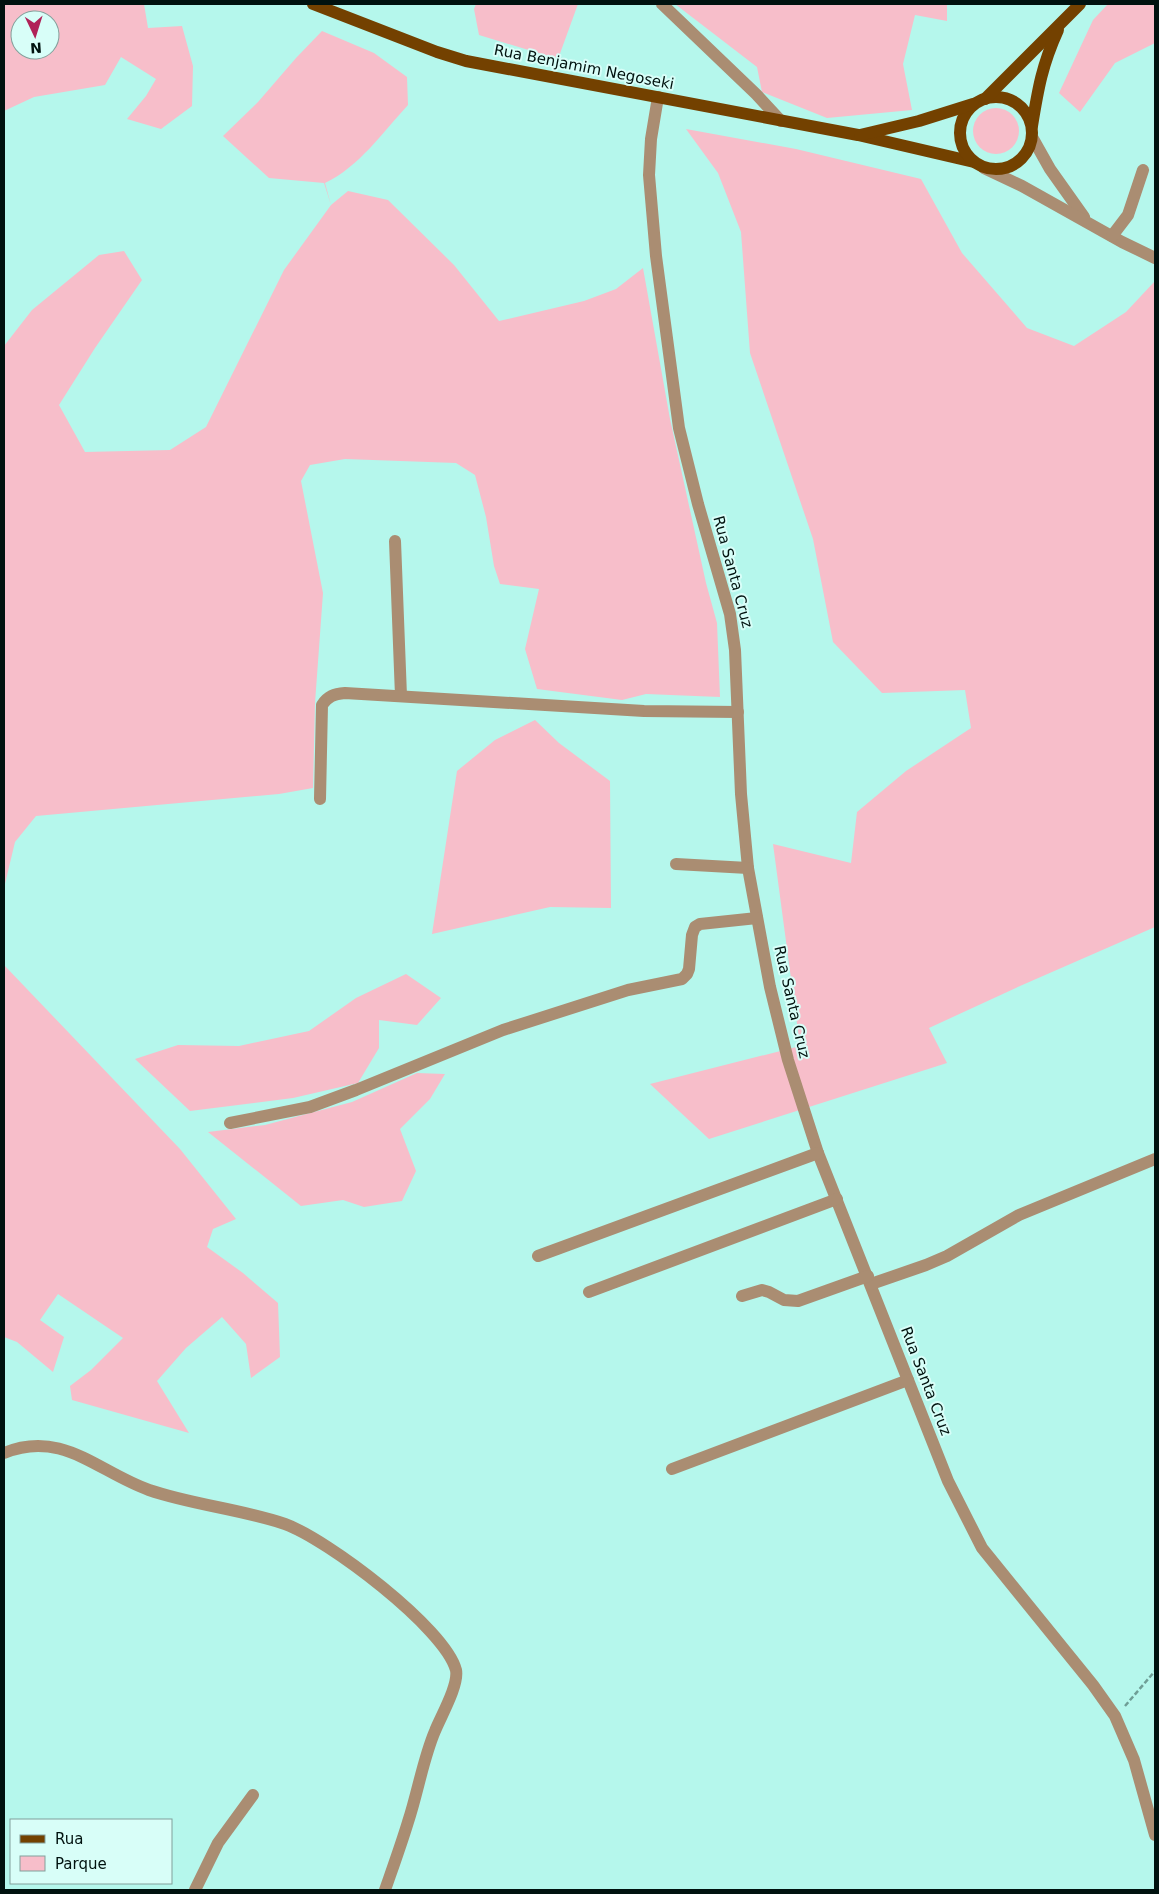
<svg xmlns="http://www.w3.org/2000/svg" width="1159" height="1894" viewBox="0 0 1159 1894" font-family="'DejaVu Sans',sans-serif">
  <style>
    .green { fill: #f7beca; fill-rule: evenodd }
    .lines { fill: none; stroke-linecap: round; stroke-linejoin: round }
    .path { stroke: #6f9e96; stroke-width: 2.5; stroke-dasharray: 5 2.5; stroke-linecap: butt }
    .minor { stroke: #aa8d72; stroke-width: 12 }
    .major { stroke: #734100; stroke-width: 12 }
    .labels { text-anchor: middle; stroke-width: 4; stroke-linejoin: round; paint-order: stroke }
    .street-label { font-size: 15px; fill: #00120f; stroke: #d8fef8 }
  </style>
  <rect width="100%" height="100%" fill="#b5f7ec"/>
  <g class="green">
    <path d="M 4,4 L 144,4 L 148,28 L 182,26 L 193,66 L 192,106 L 161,129 L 127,119 L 146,96 L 156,79 L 121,57 L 105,85 L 34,97 L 4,111 ZM 20,20 L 50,20 L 50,50 L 20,50 Z"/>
    <path d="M 476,4 L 578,4 L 558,59 L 479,35 L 474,9 Z"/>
    <path d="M 675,4 L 947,4 L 947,21 L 915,15 L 903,64 L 912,110 L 827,118 L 762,92 L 757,67 Z"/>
    <path d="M 1108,4 L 1155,4 L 1155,43 L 1115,63 L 1080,112 L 1059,93 L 1093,20 Z"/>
    <path d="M 322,31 L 374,53 L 407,77 L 408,105 C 383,132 359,167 325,183 L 331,205 L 348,191 L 388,200 L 454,265 L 499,321 L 584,301 L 616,289 L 643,268 L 670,419 L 706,583 L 717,623 L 720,697 L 646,694 L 622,700 L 537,689 L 525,649 L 539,589 L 500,584 L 494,566 L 486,517 L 475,475 L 456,463 L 345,459 L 310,465 L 301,481 L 323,593 L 315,703 L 313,788 L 279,794 L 36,816 L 15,842 L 4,888 L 4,346 L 32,310 L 99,255 L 124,251 L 142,280 L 95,348 L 59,405 L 85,452 L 170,450 L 206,427 L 284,270 L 331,205 L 324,183 L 269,178 L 223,136 L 258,102 L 296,58 Z"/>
    <circle cx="996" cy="131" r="23"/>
    <path d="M 686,129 L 796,149 L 921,179 L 962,253 L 1027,328 L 1074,346 L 1126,312 L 1155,281 L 1155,927 L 1020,986 L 929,1028 L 947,1063 L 709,1139 L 650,1084 L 800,1046 L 773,844 L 851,863 L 857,812 L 906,771 L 971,728 L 965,690 L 882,693 L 833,642 L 813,539 L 750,353 L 741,232 L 718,173 Z"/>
    <path d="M 535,720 L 559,743 L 610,781 L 611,908 L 550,907 L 432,934 L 457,771 L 495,740 Z"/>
    <path d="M 4,965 L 180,1149 L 236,1219 L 213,1229 L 207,1247 L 243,1273 L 278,1303 L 280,1357 L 251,1378 L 246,1344 L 222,1317 L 186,1348 L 157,1381 L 189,1433 L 72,1400 L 70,1386 L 91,1370 L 123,1338 L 58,1294 L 40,1320 L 64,1337 L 53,1372 L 17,1342 L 4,1337 Z"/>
    <path d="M 406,974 L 441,998 L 417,1025 L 379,1020 L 379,1048 L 358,1083 L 293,1098 L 190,1111 L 135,1059 L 178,1045 L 239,1046 L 309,1031 L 356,998 Z"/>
    <path d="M 417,1073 L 445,1074 L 430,1099 L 400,1129 L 416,1171 L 402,1201 L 364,1207 L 343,1200 L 301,1206 L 208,1132 L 265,1125 L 352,1102 Z"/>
  </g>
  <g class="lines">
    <path class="path" d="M 1125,1706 L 1155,1671"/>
    <g class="minor">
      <path d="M 662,4 L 756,94 L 781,121"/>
      <path d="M 658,97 L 651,139 L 649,175 L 656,256 L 679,428 L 698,504 L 730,614 L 735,650 L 741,794 L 748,868 L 770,987 L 788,1060 L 818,1153 L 948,1481 L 982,1548 L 1093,1685 L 1115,1716 L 1134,1760 L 1155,1835"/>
      <path d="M 1032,137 L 1050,169 L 1084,217"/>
      <path d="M 984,168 L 1022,186 L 1122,242 L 1155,258"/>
      <path d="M 1112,236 L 1128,215 L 1143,170"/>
      <path d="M 395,541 L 401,696"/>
      <path d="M 320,799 L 322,705 C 328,696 334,694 345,693 L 644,711 L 738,712"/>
      <path d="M 676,864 L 748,868"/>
      <path d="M 230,1123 L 310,1107 L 356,1090 L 503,1030 L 628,990 L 682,979 L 687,974 L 689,969 L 692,935 L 695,927 L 700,924 L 757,918"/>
      <path d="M 538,1256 L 818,1153"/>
      <path d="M 871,1284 L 926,1265 L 947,1256 L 1019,1215 L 1155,1159"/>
      <path d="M 589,1292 L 837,1199"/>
      <path d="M 742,1296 L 762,1290 L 769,1292 L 784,1300 L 798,1301 L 868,1276"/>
      <path d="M 4,1453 C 62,1429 98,1472 149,1490 C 193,1505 241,1509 285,1524 C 327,1539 445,1628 456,1670 C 459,1685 441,1716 435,1731 C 423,1759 418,1792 408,1822 C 401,1845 393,1867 385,1890"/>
      <path d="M 672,1469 L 908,1380"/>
      <path d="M 195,1890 L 218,1843 L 253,1795"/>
    </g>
    <g class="major">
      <path d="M 313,4 L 437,52 L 466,61 L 858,135 L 974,162"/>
      <circle cx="996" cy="133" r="36"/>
      <path d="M 985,99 L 1080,4"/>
      <path d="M 1032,126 C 1038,89 1042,65 1058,30"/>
      <path d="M 860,135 L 919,121 L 973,104"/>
    </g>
  </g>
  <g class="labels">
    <g class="street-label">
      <text transform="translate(584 67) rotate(11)" y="5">Rua Benjamim Negoseki</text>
      <text transform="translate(733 572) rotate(75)" y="5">Rua Santa Cruz</text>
      <text transform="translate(792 1002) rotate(77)" y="5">Rua Santa Cruz</text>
      <text transform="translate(926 1381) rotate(69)" y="5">Rua Santa Cruz</text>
    </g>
  </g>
  <rect width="1159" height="1894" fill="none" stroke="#00120f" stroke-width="10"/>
  <rect x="10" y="1819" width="162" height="65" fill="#d8fef8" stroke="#82a09b"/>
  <rect x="20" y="1835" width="25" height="8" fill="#734100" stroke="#82a09b"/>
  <text x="55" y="1844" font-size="15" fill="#00120f">Rua</text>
  <rect x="20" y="1856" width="25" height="15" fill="#f7beca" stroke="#82a09b"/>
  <text x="55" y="1869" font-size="15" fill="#00120f">Parque</text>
  <g transform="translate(35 35) rotate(176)"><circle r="24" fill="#d8fef8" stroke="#82a09b"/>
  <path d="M0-4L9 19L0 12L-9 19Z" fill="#b02258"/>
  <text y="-8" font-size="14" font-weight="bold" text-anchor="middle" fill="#00120f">N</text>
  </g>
</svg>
